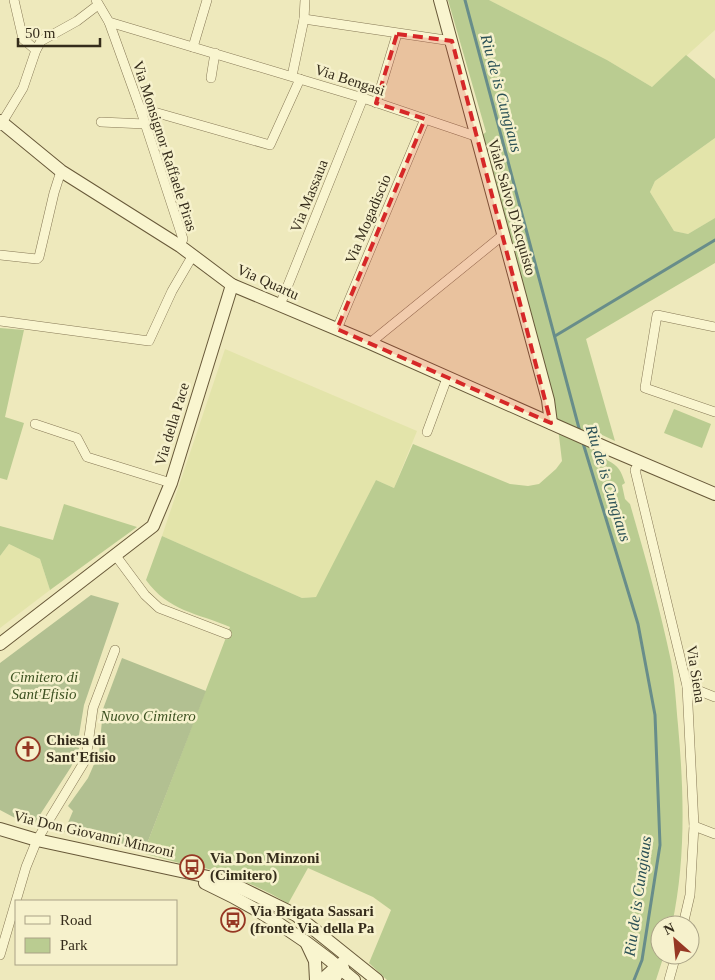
<svg xmlns="http://www.w3.org/2000/svg" width="715" height="980" viewBox="0 0 715 980" font-family="Georgia,serif">
  <style>
    .farmland { fill: #e3e4aa }
    .green { fill: #bacc91 }
    .cemetery { fill: #b2c091 }
    .lines { fill: none; stroke-linecap: round; stroke-linejoin: round }
    .stream { stroke: #688d8a; stroke-width: 3 }
    .street-casing { stroke: #867856; stroke-width: 10 }
    .secondary-casing { stroke: #685939; stroke-width: 14 }
    .street { stroke: #f9f5cf; stroke-width: 9 }
    .secondary { stroke: #f9f5cf; stroke-width: 12 }
    .marked { fill: #d62828; fill-opacity: 0.2; stroke: #d62828; stroke-width: 4; stroke-dasharray: 10 6; stroke-linejoin: round }
    .labels { text-anchor: middle; stroke-width: 5; stroke-linejoin: round; paint-order: stroke }
    .street-label { font-size: 15px; fill: #352c1b; stroke: #f6f1cc }
    .park-label { font-size: 15px; font-style: italic; fill: #3d5221; stroke: #f6f1cc }
    .poi-label { font-size: 15px; font-weight: bold; fill: #352c1b; stroke: #f6f1cc; text-anchor: start }
    .water-label { font-size: 16px; font-style: italic; fill: #2a5055; stroke: #f6f1cc }
  </style>
  <rect width="100%" height="100%" fill="#eee9bc"/>
  <g class="farmland">
    <path d="M 489,0 L 715,0 L 715,30 L 652,87 L 607,60 Z"/>
    <path d="M 715,138 L 715,218 L 688,234 L 674,231 L 650,192 L 655,181 Z"/>
    <path d="M 225,349 L 417,431 L 394,488 L 376,480 L 317,597 L 302,598 L 162,536 Z"/>
    <path d="M 9,544 L 40,559 L 50,590 L 0,628 L 0,556 Z"/>
  </g>
  <g class="green">
    <path d="M 448,0 L 489,0 L 607,60 L 652,87 L 686,55 L 715,79 L 715,138 L 655,181 L 650,192 L 674,231 L 688,234 L 715,218 L 715,263 L 586,339 L 615,441 L 598,433 L 607,460 C 619,466 621,471 625,483 L 622,485 L 625,499 L 630,504 C 645,556 660,608 671,661 C 675,682 676,704 678,725 C 684,792 686,859 672,925 L 660,925 L 660,955 L 664,955 L 656,980 L 387,980 L 369,963 L 391,910 L 373,897 L 308,868 L 288,904 C 259,885 228,875 195,865 L 194,867 L 146,854 L 145,849 L 230,627 C 197,613 168,611 146,580 L 162,536 L 302,598 L 316,597 L 376,480 L 394,488 L 413,444 L 510,484 L 528,486 L 539,484 L 556,469 L 562,461 L 556,411 L 480,137 L 486,132 Z"/>
    <path d="M 0,328 L 24,330 L 5,417 L 24,423 L 7,480 L 0,478 Z"/>
    <path d="M 674,409 L 711,424 L 702,448 L 664,433 Z"/>
    <path d="M 64,504 L 137,527 L 50,590 L 40,559 L 9,544 L 0,556 L 0,526 L 53,540 Z"/>
  </g>
  <g class="cemetery">
    <path d="M 91,595 L 119,603 L 84,705 L 78,741 L 79,749 L 71,767 L 32,827 L 0,810 L 0,663 Z"/>
    <path d="M 122,658 L 206,691 L 145,849 L 64,832 L 73,811 L 68,806 L 88,778 L 99,753 L 103,709 Z"/>
  </g>
  <g class="lines">
    <g class="stream">
      <path d="M 465,0 L 580,432"/>
      <path d="M 555,336 L 715,240"/>
      <path d="M 583,443 L 638,624 L 655,715 L 660,845 L 642,960 L 634,980"/>
    </g>
    <g class="street-casing">
      <g id="street">
        <path d="M 14,0 L 23,39 L 36,50"/>
        <path d="M 96,0 L 109,22 L 140,108 L 183,239 L 180,246"/>
        <path d="M 304,19 L 452,41"/>
        <path d="M 109,22 L 363,98 L 475,136"/>
        <path d="M 193,47 L 207,0"/>
        <path d="M 292,76 L 304,19 L 305,0"/>
        <path d="M 211,78 L 215,53"/>
        <path d="M 376,103 L 397,34"/>
        <path d="M 140,108 L 270,145 L 300,79"/>
        <path d="M 101,122 L 145,124"/>
        <path d="M 0,126 L 23,88 L 36,50 L 41,41 L 77,21 L 98,5"/>
        <path d="M 0,255 L 37,259 L 39,257 L 54,193 L 61,171"/>
        <path d="M 280,305 L 363,98"/>
        <path d="M 0,321 L 149,341 L 172,291 L 193,255"/>
        <path d="M 715,327 L 657,315 L 645,388 L 715,412"/>
        <path d="M 337,329 L 425,119"/>
        <path d="M 370,343 L 503,235"/>
        <path d="M 35,424 L 77,438 L 87,457 L 171,483"/>
        <path d="M 427,432 L 447,378"/>
        <path d="M 640,462 L 635,470 L 687,686 L 694,826 L 690,895 L 683,925"/>
        <path d="M 116,556 L 145,595 L 159,608 L 227,634"/>
        <path d="M 687,686 L 715,697"/>
        <path d="M 694,826 L 715,834"/>
        <path d="M 0,955 L 26,867 L 37,840 L 86,759 L 93,708 L 115,650"/>
        <path d="M 669,980 L 676,955"/>
      </g>
    </g>
    <g class="secondary-casing">
      <g id="secondary">
        <path d="M 440,0 L 548,400 L 551,423"/>
        <path d="M 0,121 L 61,171 L 180,246 L 232,285 L 370,343 L 609,449 L 715,494"/>
        <path d="M 0,644 L 153,526 L 171,483 L 232,285"/>
        <path d="M 0,829 L 37,840 L 213,878 L 243,889 L 296,915 L 377,980"/>
        <path d="M 205,883 C 259,908 309,941 354,980"/>
        <path d="M 307,944 L 315,961 L 316,980"/>
        <path d="M 322,980 L 333,970 L 343,968"/>
        <path d="M 334,980 L 343,962"/>
      </g>
    </g>
    <use href="#street" class="street"/>
    <use href="#secondary" class="secondary"/>
  </g>
  <path class="marked" d="M 397,34 L 452,41 L 551,423 L 337,329 L 425,119 L 376,103 Z"/>
  <defs>
    <g id="church-ring" transform="scale(1.25)"><circle r="9.5" fill="#f6f1cc" stroke="#963824" stroke-width="1.5"/><path d="M-1.2-6h2.4v3.5h3.3v2.4h-3.3V6h-2.4V-.1h-3.3v-2.4h3.3Z" fill="#963824"/></g>
    <g id="bus-ring" transform="scale(1.25)"><circle r="9.5" fill="#f6f1cc" stroke="#963824" stroke-width="1.5"/><path d="M-5-6H5V4H4V6H2V4H-2V6H-4V4H-5ZM-3.5-4V0h7V-4ZM-3.5 1.2v1.5H-2V1.2ZM2 1.2v1.5H3.5V1.2Z" fill="#963824"/></g>
  </defs>
  <g fill-rule="evenodd">
    <use href="#church-ring" x="28" y="749"/>
    <use href="#bus-ring" x="192" y="867"/>
    <use href="#bus-ring" x="233" y="920"/>
  </g>
  <g class="labels">
    <g class="street-label">
      <text transform="translate(350 80) rotate(18)" y="5">Via Bengasi</text>
      <text transform="translate(165 146) rotate(72)" y="5">Via Monsignor Raffaele Piras</text>
      <text transform="translate(309 196) rotate(-68)" y="5">Via Massaua</text>
      <text transform="translate(512 207) rotate(74)" y="5">Viale Salvo D'Acquisto</text>
      <text transform="translate(368 219) rotate(-67)" y="5">Via Mogadiscio</text>
      <text transform="translate(268 282) rotate(24)" y="5">Via Quartu</text>
      <text transform="translate(172 424) rotate(-73)" y="5">Via della Pace</text>
      <text transform="translate(696 674) rotate(81)" y="5">Via Siena</text>
      <text transform="translate(94 834) rotate(13)" y="5">Via Don Giovanni Minzoni</text>
    </g>
    <g class="park-label">
      <text x="44" y="682">Cimitero di<tspan x="44" dy="17">Sant'Efisio</tspan></text>
      <text x="148" y="721">Nuovo Cimitero</text>
    </g>
    <g class="poi-label">
      <text x="46" y="745">Chiesa di<tspan x="46" dy="17">Sant'Efisio</tspan></text>
      <text x="210" y="863">Via Don Minzoni<tspan x="210" dy="17">(Cimitero)</tspan></text>
      <text x="250" y="916">Via Brigata Sassari<tspan x="250" dy="17">(fronte Via della Pa</tspan></text>
    </g>
    <g class="water-label">
      <text transform="translate(502 93) rotate(75)" y="6">Riu de is Cungiaus</text>
      <text transform="translate(609 483) rotate(73)" y="6">Riu de is Cungiaus</text>
      <text transform="translate(637 896) rotate(-82)" y="6">Riu de is Cungiaus</text>
    </g>
  </g>
  <rect x="15" y="900" width="162" height="65" fill="#f6f1cc" stroke="#a9a285"/>
  <rect x="25" y="916" width="25" height="8" fill="#f9f5cf" stroke="#a9a285"/>
  <text x="60" y="925" font-size="15" fill="#352c1b">Road</text>
  <rect x="25" y="938" width="25" height="15" fill="#bacc91" stroke="#a9a285"/>
  <text x="60" y="950" font-size="15" fill="#352c1b">Park</text>
  <g transform="translate(675 940) rotate(333)"><circle r="24" fill="#f6f1cc" stroke="#a9a285"/>
  <path d="M0-4L9 19L0 12L-9 19Z" fill="#963824"/>
  <text y="-8" font-size="14" font-weight="bold" text-anchor="middle" fill="#352c1b">N</text>
  </g>
  <path d="M18 38v8h82v-8" fill="none" stroke="#352c1b" stroke-width="2.5"/>
  <text x="25" y="38" font-size="15" fill="#352c1b" stroke="#f6f1cc" stroke-width="4" paint-order="stroke">50 m</text>
</svg>
